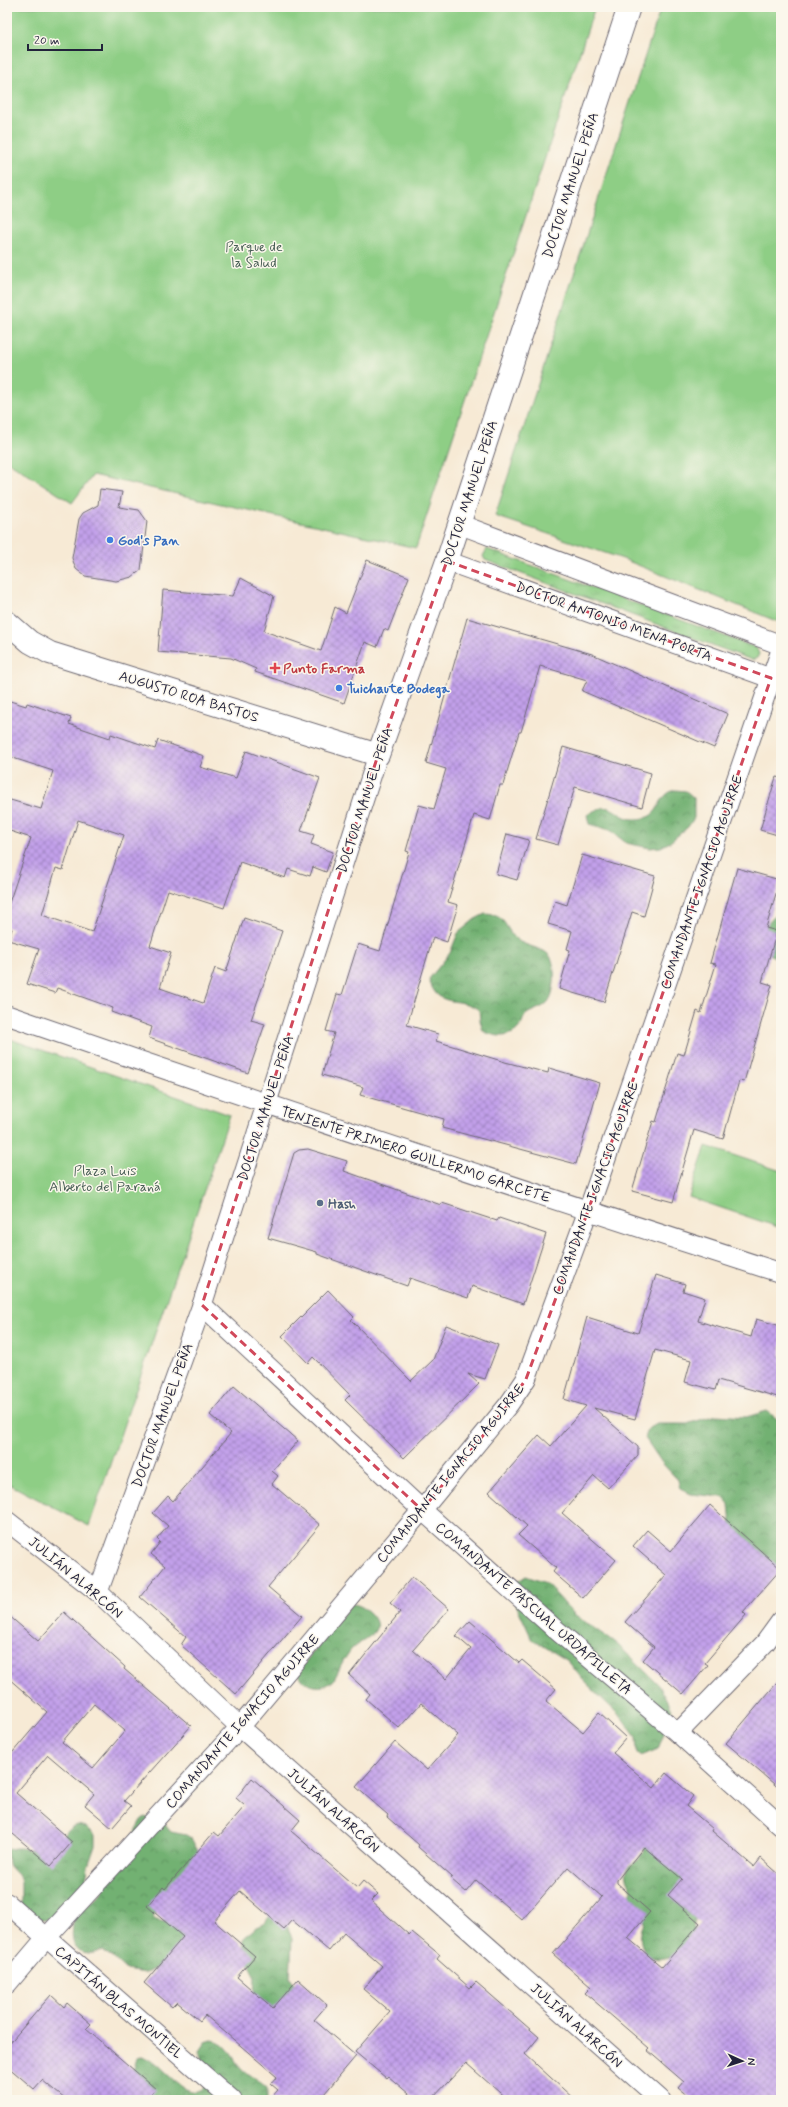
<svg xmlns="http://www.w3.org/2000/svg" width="788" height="2107" viewBox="0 0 788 2107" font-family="Mynerve,sans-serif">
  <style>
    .grass { fill: url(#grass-tufts); stroke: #587860 }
    .forest { fill: url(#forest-crowns); stroke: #4a6a56 }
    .park { fill: #8ece85; stroke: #587860 }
    .building { fill: url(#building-cross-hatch); fill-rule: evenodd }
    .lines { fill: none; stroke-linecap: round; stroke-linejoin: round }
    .minor-casing { stroke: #6d6871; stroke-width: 21 }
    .tertiary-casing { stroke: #6d6871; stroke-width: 24 }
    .minor { stroke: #fff; stroke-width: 19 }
    .tertiary { stroke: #fff; stroke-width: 22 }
    .marked { fill: none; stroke: #d1495b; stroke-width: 3; stroke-dasharray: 8 5; stroke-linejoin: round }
    .shop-dot { fill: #3f7fe0; stroke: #fbf7ec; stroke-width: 1.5 }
    .health-dot { fill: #e0444e; stroke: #fbf7ec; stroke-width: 1.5 }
    .service-dot { fill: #5c6f8a; stroke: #fbf7ec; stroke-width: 1.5 }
    .labels { text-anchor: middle; stroke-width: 3; stroke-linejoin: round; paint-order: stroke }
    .street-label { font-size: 14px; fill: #22223b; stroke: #fbf7ec }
    .park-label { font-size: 14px; fill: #485e55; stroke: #fbf7ec }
    .shop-label { font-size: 14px; font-weight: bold; fill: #366cbe; stroke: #fbf7ec; text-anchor: start }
    .health-label { font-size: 14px; font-weight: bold; fill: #be3a42; stroke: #fbf7ec; text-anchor: start }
    .service-label { font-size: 14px; font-weight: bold; fill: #4e5e75; stroke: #fbf7ec; text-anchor: start }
  </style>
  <defs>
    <pattern id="grass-tufts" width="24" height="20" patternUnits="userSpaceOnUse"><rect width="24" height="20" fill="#8ece85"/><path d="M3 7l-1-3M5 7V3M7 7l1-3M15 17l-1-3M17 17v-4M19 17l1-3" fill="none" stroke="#7ab174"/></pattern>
    <pattern id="forest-crowns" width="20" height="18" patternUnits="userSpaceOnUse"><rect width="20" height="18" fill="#72b172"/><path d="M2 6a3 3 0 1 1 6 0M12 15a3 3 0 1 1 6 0" fill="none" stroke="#5d905f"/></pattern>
    <pattern id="building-cross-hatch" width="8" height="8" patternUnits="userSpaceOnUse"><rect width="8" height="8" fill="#c2a0ea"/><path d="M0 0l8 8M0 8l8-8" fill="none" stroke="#9d82bf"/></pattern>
  </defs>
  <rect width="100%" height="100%" fill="#fbf7ec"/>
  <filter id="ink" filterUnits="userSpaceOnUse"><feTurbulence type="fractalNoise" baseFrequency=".025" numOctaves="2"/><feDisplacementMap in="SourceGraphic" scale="8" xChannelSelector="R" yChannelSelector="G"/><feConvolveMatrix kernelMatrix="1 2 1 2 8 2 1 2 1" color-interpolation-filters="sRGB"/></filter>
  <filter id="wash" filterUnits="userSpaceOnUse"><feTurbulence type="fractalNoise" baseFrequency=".012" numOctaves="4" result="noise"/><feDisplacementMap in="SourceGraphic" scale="16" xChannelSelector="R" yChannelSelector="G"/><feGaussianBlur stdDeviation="0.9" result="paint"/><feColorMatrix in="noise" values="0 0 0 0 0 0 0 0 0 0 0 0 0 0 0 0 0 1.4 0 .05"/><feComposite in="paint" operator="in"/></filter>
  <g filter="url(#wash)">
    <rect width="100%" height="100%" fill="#f7ead5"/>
    <path class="grass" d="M 487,549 L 757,648 L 759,654 L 757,658 L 752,660 L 485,560 L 483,556 Z"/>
    <g class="forest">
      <path d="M 675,790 L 686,791 L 694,798 L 694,818 L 688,827 L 670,842 L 661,847 L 650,848 L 626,843 L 610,830 L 589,824 L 587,815 C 615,796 614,819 635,819 C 660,819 656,803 667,794 C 669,792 673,791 675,790 Z"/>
      <path d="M 781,909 L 781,959 C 774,958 770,955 766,949 C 756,933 771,920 781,909 Z"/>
      <path d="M 485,914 C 507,915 503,926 516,939 C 526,948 548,947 552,960 C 556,971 555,993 548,1002 C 543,1008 533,1010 527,1014 C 523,1017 523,1021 521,1025 C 512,1039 496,1038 483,1031 L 480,1020 L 479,1010 C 459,995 437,1010 429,979 L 450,953 L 458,933 L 475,919 Z"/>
      <path d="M 767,1411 L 781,1422 L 781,1568 L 771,1570 L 731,1525 L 729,1504 L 723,1497 L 690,1494 L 680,1489 L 678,1480 L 662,1463 L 645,1438 L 648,1429 L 657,1424 L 687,1424 L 716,1415 L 746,1417 Z"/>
      <path d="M 526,1576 L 546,1583 L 574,1614 L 618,1645 L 659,1685 L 672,1712 L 658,1749 L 641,1756 L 637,1753 L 636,1737 L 622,1718 L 582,1679 L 568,1661 L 532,1639 L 514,1600 L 514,1588 L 517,1582 Z"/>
      <path d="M 351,1604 C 358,1604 365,1608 370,1613 C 390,1634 359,1639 350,1651 C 343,1660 339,1671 333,1681 C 321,1691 302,1687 298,1671 Z"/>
      <path d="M 145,1817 L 164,1824 L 171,1832 L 186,1835 L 191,1838 L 199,1853 L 157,1907 L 153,1917 L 156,1920 L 192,1928 L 169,1961 L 146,1973 L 126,1970 L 111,1956 L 102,1951 C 98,1951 94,1954 90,1953 C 68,1953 72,1933 74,1917 L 101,1894 L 141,1820 Z"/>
      <path d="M 77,1825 L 87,1827 L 95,1835 L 95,1846 L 88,1866 L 85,1887 L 52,1919 L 36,1919 L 21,1907 L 21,1881 L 19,1876 L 8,1864 L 7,1850 C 20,1844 33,1853 42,1850 C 47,1849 55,1846 59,1842 C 66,1835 66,1828 77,1825 Z"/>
      <path d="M 645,1843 L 681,1876 L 690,1892 L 695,1919 L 693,1930 L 675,1956 L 658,1959 L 647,1956 C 639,1943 639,1936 644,1922 L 630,1895 L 632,1890 C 617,1864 636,1867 643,1852 C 644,1850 644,1845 645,1843 Z"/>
      <path d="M 270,1916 L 285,1918 L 292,1939 L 290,1978 L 305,2000 L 285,2012 L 253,2006 L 255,1978 L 246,1960 L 243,1939 L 255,1928 L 264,1924 Z"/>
      <path d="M 212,2040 C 229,2042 231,2058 242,2069 C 250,2077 259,2080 267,2088 L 267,2100 L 136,2100 L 132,2074 L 137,2057 L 142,2056 C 162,2060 186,2107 206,2086 L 200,2051 L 206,2042 Z"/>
    </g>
    <g class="park">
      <path d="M 7,7 L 595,7 L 416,548 L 93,475 L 72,503 L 7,461 Z"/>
      <path d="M 661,7 L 781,7 L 781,623 L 623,559 L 495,516 Z"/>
      <path d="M 7,1038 L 230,1115 L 89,1526 L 7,1483 Z"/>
      <path d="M 706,1146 L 781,1171 L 781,1228 L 689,1197 Z"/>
    </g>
    <g id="blocks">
      <g class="building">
        <path d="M 100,489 L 122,492 L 119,507 L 139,510 L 147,521 L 141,570 L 132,577 L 116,581 L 85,576 L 76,569 L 72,558 L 79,519 L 83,513 L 98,505 Z"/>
        <path d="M 367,560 L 409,577 L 388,631 L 384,629 L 377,647 L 365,642 L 344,703 L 255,672 L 256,669 L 231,658 L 158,652 L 163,590 L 233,596 L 241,578 L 274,596 L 264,631 L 321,651 L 335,607 L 346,613 Z"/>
        <path d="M 467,618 L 592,654 L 728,714 L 714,748 L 582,691 L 587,680 L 540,666 L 521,732 L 519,732 L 503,785 L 500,785 L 490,820 L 474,815 L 448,902 L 458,905 L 447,942 L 433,937 L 407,1025 L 438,1034 L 436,1041 L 505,1062 L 548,1073 L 549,1068 L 600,1083 L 576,1164 L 442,1128 L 444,1119 L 360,1095 L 363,1087 L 322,1075 L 334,1033 L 326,1031 L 337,994 L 342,995 L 358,944 L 380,951 L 409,852 L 406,851 L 419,805 L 434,809 L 446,769 L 426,763 Z"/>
        <path d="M 7,700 L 26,706 L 27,703 L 71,718 L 69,724 L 110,738 L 111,734 L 155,749 L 158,740 L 204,756 L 200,767 L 236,778 L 246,751 L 320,778 L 301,831 L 314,835 L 311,844 L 333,852 L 326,872 L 313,867 L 310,876 L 288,869 L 285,878 L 240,862 L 224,908 L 168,890 L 150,946 L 171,953 L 160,988 L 203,1003 L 215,968 L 226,972 L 244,918 L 282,931 L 251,1020 L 265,1024 L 248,1073 L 149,1038 L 152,1027 L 111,1012 L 113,1008 L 57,988 L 55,993 L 27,984 L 39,949 L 8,940 L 12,929 L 7,927 L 7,909 L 31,838 L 7,830 L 7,799 L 41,809 L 53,771 L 7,756 ZM 78,820 L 124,835 L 92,932 L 42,915 L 56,868 L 63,870 Z"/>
        <path d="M 563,747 L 651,773 L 642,807 L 575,787 L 558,845 L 536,839 Z"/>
        <path d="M 776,777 L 781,778 L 781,836 L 760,830 Z"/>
        <path d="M 507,834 L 529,840 L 517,880 L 496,874 Z"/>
        <path d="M 582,855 L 655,876 L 644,916 L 632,912 L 604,1002 L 559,989 L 570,950 L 567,949 L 572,931 L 548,924 L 555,901 L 567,905 Z"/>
        <path d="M 737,868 L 780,880 L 766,928 L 777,931 L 762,982 L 772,985 L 744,1082 L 739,1081 L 723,1139 L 694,1130 L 673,1202 L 632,1191 L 653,1121 L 656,1122 L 677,1053 L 684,1055 L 697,1011 L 701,1013 L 716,964 L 710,963 Z"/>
        <path d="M 308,1149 L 347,1161 L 344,1171 L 441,1205 L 442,1203 L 497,1221 L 499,1218 L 546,1234 L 523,1304 L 472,1286 L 468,1298 L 410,1278 L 407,1286 L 317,1254 L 317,1252 L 268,1238 L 294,1153 L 299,1150 Z"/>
        <path d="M 656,1275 L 685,1284 L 683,1291 L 705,1298 L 698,1321 L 751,1337 L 756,1319 L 781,1326 L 781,1398 L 718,1380 L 715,1390 L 685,1382 L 691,1360 L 655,1350 L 635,1419 L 594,1408 L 638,1447 L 638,1455 L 608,1488 L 594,1476 L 562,1513 L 616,1560 L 583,1598 L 553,1572 L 556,1568 L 518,1535 L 527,1526 L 489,1492 L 539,1435 L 551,1446 L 586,1406 L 564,1399 L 587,1317 L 638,1333 Z"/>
        <path d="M 328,1290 L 354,1317 L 351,1320 L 411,1381 L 433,1360 L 446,1325 L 498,1345 L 485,1379 L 468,1374 L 479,1384 L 404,1458 L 345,1400 L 350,1395 L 313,1357 L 308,1363 L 282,1336 Z"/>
        <path d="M 234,1386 L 298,1441 L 272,1471 L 278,1476 L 272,1484 L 320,1525 L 268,1587 L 302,1616 L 236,1694 L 181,1645 L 186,1637 L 140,1597 L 165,1566 L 151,1554 L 160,1542 L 157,1539 L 168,1526 L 153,1513 L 168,1496 L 173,1501 L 231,1433 L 210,1415 Z"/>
        <path d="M 710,1505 L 781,1569 L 743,1612 L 746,1615 L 705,1663 L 708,1665 L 683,1694 L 643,1660 L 654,1647 L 625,1622 L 666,1575 L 633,1546 L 647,1530 L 671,1551 Z"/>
        <path d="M 412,1577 L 449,1609 L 413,1650 L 446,1679 L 471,1649 L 456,1636 L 470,1621 L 519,1663 L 522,1660 L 556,1689 L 546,1701 L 583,1732 L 599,1713 L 626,1738 L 613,1753 L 654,1788 L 666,1773 L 693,1796 L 686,1806 L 713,1829 L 712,1831 L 754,1867 L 761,1858 L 781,1876 L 781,2100 L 694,2100 L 679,2088 L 684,2082 L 647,2050 L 649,2048 L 585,1993 L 591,1987 L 553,1954 L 602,1897 L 568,1867 L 522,1920 L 476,1880 L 466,1892 L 451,1879 L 452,1877 L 418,1847 L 419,1845 L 387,1817 L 388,1815 L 356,1787 L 395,1742 L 427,1770 L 458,1735 L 421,1703 L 399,1728 L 366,1699 L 370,1694 L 349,1675 L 400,1612 L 390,1603 ZM 644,1847 L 682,1879 L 668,1895 L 700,1923 L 662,1967 L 628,1938 L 650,1912 L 617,1883 L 617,1880 Z"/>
        <path d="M 64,1612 L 125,1667 L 124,1669 L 191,1726 L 124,1801 L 131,1806 L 112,1828 L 85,1805 L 94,1794 L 48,1755 L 16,1793 L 72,1842 L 51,1866 L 7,1829 L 7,1759 L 47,1712 L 7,1677 L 7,1614 L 38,1641 ZM 94,1704 L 125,1731 L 93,1768 L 62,1742 Z"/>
        <path d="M 781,1678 L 781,1790 L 726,1743 Z"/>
        <path d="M 252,1778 L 300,1820 L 291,1831 L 357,1888 L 363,1881 L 378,1894 L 371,1901 L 409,1935 L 412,1932 L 440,1955 L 437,1959 L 470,1988 L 476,1982 L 539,2037 L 525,2054 L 575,2100 L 508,2100 L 466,2063 L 431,2100 L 416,2100 L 388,2076 L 386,2078 L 355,2052 L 390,2012 L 363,1989 L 382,1966 L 344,1933 L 329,1951 L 292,1920 L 284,1929 L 240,1891 L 214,1921 L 255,1956 L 237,1977 L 273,2008 L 298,1979 L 327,2005 L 314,2020 L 356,2056 L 319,2100 L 269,2100 L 278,2090 L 271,2084 L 277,2077 L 205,2015 L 200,2021 L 177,2002 L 172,2007 L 144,1983 L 183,1937 L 147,1906 L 163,1887 L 165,1889 L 214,1832 L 219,1836 L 245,1806 L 236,1798 Z"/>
        <path d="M 51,1995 L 64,2007 L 67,2003 L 91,2024 L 86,2029 L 156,2089 L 146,2100 L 66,2100 L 42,2080 L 34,2089 L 7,2066 L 7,2046 Z"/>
      </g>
    </g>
  </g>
  <g filter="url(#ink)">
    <use href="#blocks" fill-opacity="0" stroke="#6d6871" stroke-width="1"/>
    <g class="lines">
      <g class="minor-casing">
        <g id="minor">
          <path d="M 459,524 L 781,645"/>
          <path d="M 447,561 L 781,682"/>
          <path d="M 7,1015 C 264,1104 522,1190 781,1273"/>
          <path d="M 202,1305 L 422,1510 L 554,1628 L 678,1733 L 781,1826"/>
          <path d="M 7,1521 L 98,1592 L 240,1727 L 661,2100"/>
          <path d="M 98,1592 L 202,1305 L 378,755"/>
          <path d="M 678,1733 L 765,1643 L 781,1621"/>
          <path d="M 7,1903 L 232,2100"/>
          <path d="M 7,1984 L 46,1938 L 240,1727 L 422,1510 L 509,1404 L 526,1379 L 588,1211 L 781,650"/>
        </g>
      </g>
      <g class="tertiary-casing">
        <path id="tertiary" d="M 7,622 L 30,642 L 50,653 L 378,755 L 447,561 L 629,7"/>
      </g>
      <use href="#minor" class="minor"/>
      <use href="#tertiary" class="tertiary"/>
    </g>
  </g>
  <path class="marked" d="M 447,561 L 771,678 L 588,1211 L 526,1379 L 509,1404 L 422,1510 L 202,1305 L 378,755 Z"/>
  <g class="shop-dot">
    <circle cx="110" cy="540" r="4"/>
    <circle cx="339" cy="688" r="4"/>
  </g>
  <path class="health-dot" d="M273 662h4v4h4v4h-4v4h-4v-4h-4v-4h4z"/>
  <circle class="service-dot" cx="320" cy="1203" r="4"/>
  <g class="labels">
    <g class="street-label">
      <text transform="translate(570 185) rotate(-72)" y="5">DOCTOR MANUEL PEÑA</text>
      <text transform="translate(469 493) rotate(-72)" y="5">DOCTOR MANUEL PEÑA</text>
      <text transform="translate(614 621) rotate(20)" y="5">DOCTOR ANTONIO MENA PORTA</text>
      <text transform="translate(189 696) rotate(17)" y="5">AUGUSTO ROA BASTOS</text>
      <text transform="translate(364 800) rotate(-72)" y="5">DOCTOR MANUEL PEÑA</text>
      <text transform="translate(701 882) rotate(-71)" y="5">COMANDANTE IGNACIO AGUIRRE</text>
      <text transform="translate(265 1108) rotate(-72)" y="5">DOCTOR MANUEL PEÑA</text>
      <text transform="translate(416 1154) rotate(18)" y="5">TENIENTE PRIMERO GUILLERMO GARCETE</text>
      <text transform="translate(595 1188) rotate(-70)" y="5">COMANDANTE IGNACIO AGUIRRE</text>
      <text transform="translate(162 1415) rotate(-70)" y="5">DOCTOR MANUEL PEÑA</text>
      <text transform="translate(450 1473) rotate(-51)" y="5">COMANDANTE IGNACIO AGUIRRE</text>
      <text transform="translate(76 1577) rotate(40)" y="5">JULIÁN ALARCÓN</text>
      <text transform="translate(534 1608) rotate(41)" y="5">COMANDANTE PASCUAL URDAPILLETA</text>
      <text transform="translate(242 1721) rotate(-49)" y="5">COMANDANTE IGNACIO AGUIRRE</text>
      <text transform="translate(334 1810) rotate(42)" y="5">JULIÁN ALARCÓN</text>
      <text transform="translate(119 2002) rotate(41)" y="5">CAPITÁN BLAS MONTIEL</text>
      <text transform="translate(577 2025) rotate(42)" y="5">JULIÁN ALARCÓN</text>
    </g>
    <g class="park-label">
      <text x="254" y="251">Parque de<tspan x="254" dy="16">la Salud</tspan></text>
      <text x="105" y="1175">Plaza Luis<tspan x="105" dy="16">Alberto del Paraná</tspan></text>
    </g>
    <g class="shop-label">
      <text x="118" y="545">God's Pan</text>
      <text x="347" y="693">Tuichaute Bodega</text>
    </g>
    <g class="health-label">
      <text x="283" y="673">Punto Farma</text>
    </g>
    <g class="service-label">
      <text x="328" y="1208">Hash</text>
    </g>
  </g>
  <rect width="788" height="2107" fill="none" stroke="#fbf7ec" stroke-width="24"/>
  <g transform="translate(742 2061) rotate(93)" stroke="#fbf7ec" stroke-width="3" paint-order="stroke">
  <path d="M0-3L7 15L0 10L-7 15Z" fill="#22223b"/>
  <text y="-6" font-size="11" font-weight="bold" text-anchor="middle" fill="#22223b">N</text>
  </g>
  <path d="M28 44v6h74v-6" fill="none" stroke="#22223b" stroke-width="2"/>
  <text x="34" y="44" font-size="12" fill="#22223b" stroke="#fbf7ec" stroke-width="3" paint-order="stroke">20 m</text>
</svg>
